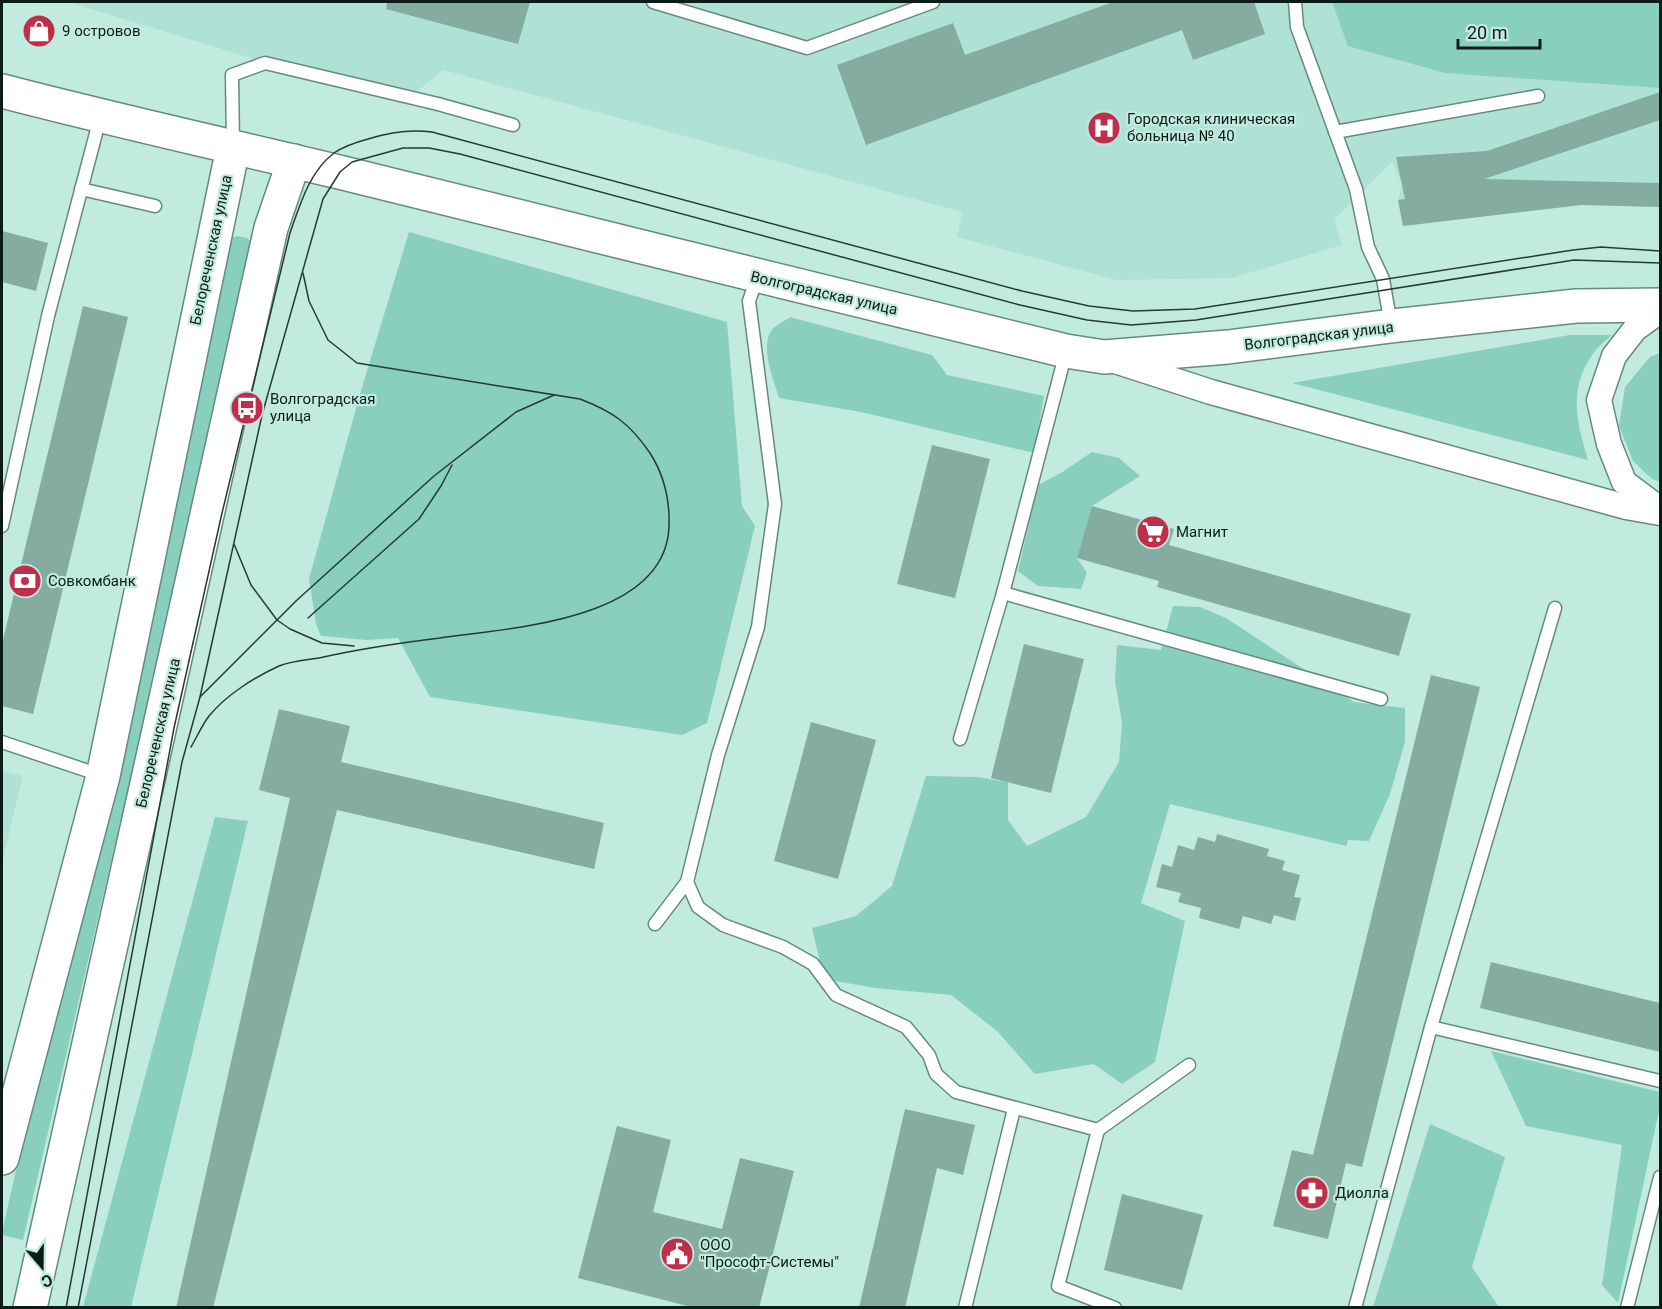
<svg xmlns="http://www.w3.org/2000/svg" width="1662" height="1309" viewBox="0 0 1662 1309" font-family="Roboto,sans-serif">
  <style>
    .built { fill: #afe1d4 }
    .green { fill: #88cfbe }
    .building { fill: #84aca1 }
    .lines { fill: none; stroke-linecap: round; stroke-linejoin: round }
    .lane-casing { stroke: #648b81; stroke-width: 15 }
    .street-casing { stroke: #648b81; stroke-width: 27 }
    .secondary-casing { stroke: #648b81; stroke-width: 36 }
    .lane { stroke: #fff; stroke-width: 12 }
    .street { stroke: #fff; stroke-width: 24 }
    .secondary { stroke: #fff; stroke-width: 33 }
    .tram { stroke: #263a35; stroke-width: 1.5 }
    .labels { text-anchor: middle; stroke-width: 4.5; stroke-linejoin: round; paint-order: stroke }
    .poi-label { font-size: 15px; fill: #0c1c18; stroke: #c2ebe0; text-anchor: start }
    .street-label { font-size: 15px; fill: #0c1c18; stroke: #c2ebe0 }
  </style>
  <rect width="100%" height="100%" fill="#c2ebe0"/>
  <g class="built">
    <path d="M 68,2 L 1660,2 L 1660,207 L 1581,205 L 1403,226 L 1398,200 L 1402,184 L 1392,162 L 1334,220 L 1342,245 L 1232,278 L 1117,280 L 957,237 L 962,212 L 443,70 L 402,104 Z"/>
    <path d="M 2,771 L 23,776 L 2,862 Z"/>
  </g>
  <g class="green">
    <path d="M 1332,2 L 1660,2 L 1660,88 L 1445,73 L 1348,46 Z"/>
    <path d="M 409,232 L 727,322 L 742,506 L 755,526 L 707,723 L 682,735 L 430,697 L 398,638 L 367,640 L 321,636 L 316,624 L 309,579 L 360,394 Z"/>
    <path d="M 237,236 L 247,238 L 255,244 L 23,1240 L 2,1235 L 2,1232 L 227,238 Z"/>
    <path d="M 790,317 L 932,355 L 947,375 L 1044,396 L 1034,453 L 861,412 L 779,398 C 774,381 760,348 771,331 C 774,326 785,321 790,317 Z"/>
    <path d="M 1570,335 L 1612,335 C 1605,341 1597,348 1592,355 C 1568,391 1577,423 1588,460 L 1292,383 Z"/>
    <path d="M 1660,353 L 1660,482 L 1652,479 L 1633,461 L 1619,426 L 1625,387 L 1650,357 Z"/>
    <path d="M 1092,452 L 1119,458 L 1140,476 L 1092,506 L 1077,558 L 1087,573 L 1081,589 L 1038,586 L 1018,571 L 1038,485 L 1061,473 Z"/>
    <path d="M 1173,606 L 1200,607 L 1226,618 L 1354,702 L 1405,708 L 1405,742 L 1390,794 L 1369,841 L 1348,840 L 1346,846 L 1170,804 L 1141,903 L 1185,921 L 1155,1062 L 1122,1084 L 1094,1064 L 1035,1074 L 997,1031 L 951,995 L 875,988 L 824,979 L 812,928 L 856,916 L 892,886 L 926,776 L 977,777 L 1008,782 L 1008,820 L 1027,846 L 1086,817 L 1119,762 L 1122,722 L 1115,681 L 1117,645 L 1161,650 Z"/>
    <path d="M 215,817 L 248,821 L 131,1307 L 83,1307 Z"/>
    <path d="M 1491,1051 L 1660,1092 L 1660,1106 L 1618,1303 L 1602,1285 L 1622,1145 L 1526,1126 Z"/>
    <path d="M 1430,1124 L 1505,1157 L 1472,1267 L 1499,1307 L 1373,1307 Z"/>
  </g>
  <g class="building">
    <path d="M 387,2 L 530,2 L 518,44 L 386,9 Z"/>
    <path d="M 1113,2 L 1254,2 L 1265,34 L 1193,60 L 1182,30 L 866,145 L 837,65 L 953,23 L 965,55 Z"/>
    <path d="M 1660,92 L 1660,120 L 1484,179 L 1660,183 L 1660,207 L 1581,205 L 1403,226 L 1398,200 L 1405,199 L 1396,157 L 1487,151 Z"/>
    <path d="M 2,231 L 48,243 L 36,291 L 2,282 Z"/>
    <path d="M 83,306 L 128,317 L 33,714 L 2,706 L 2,644 Z"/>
    <path d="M 932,445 L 990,459 L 955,598 L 897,584 Z"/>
    <path d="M 1092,506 L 1174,529 L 1169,545 L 1411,614 L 1399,656 L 1157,587 L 1159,581 L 1077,558 Z"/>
    <path d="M 1024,644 L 1084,659 L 1051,793 L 991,778 Z"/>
    <path d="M 1431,675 L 1480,687 L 1362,1167 L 1346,1163 L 1328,1239 L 1273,1226 L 1292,1150 L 1313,1155 Z"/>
    <path d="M 279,709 L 350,726 L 341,762 L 604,823 L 594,869 L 337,810 L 213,1308 L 176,1308 L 290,798 L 259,790 Z"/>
    <path d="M 811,722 L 876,740 L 838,879 L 774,861 Z"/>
    <path d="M 1217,834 L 1269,849 L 1267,856 L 1285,861 L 1282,870 L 1300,875 L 1294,897 L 1301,898 L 1295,921 L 1274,915 L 1271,924 L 1243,916 L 1239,929 L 1199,918 L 1201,908 L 1178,902 L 1181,893 L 1156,887 L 1162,864 L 1172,867 L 1178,845 L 1194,850 L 1198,837 L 1215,842 Z"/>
    <path d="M 1491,962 L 1660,1003 L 1660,1052 L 1480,1008 Z"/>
    <path d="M 905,1109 L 975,1125 L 963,1175 L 937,1168 L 905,1308 L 859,1308 Z"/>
    <path d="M 617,1126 L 671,1140 L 653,1212 L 722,1229 L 740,1158 L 794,1171 L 759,1308 L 695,1308 L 578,1278 Z"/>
    <path d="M 1122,1194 L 1203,1215 L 1182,1290 L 1104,1270 Z"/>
  </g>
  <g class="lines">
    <g class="lane-casing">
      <g id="lane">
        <path d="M 653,2 L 807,48 L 933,2"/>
        <path d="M 1295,2 L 1297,27 L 1356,189 L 1368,247 L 1383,279 L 1391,325"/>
        <path d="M 1335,132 L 1538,96"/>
        <path d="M 233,147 L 232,75 L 265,63 L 438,104 L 513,125"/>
        <path d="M 81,189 L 155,206"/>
        <path d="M 2,526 L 48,316 L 100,118"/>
        <path d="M 1003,593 L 1381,699"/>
        <path d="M 960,739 L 1003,593 L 1066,352"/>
        <path d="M 2,742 L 103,776"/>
        <path d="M 687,882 L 698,907 L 723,925 L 783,947 L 813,964 L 836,995 L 906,1027 L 929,1055 L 936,1074 L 956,1092 L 1098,1130 L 1058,1286 L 1115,1308"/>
        <path d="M 655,924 L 687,882 L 718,755 L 758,627 L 775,504 L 749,301 L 757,278"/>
        <path d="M 1431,1027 L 1660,1081"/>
        <path d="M 1098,1130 L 1189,1065"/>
        <path d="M 965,1308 L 1014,1109"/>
        <path d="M 1355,1308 L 1431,1027 L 1555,608"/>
        <path d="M 1627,1308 L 1660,1177"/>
      </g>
    </g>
    <g class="street-casing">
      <g id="street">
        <path d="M 1660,311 L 1635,329 L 1614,356 L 1599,400 L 1609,444 L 1624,482 L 1660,509"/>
        <path d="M 1115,361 L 1211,392 L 1626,507 L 1660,513"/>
      </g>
    </g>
    <g class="secondary-casing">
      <g id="secondary">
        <path d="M 2,91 C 113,120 226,145 339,172 C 581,232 824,292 1066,351 L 1104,357 L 1228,347 L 1391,326 L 1576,306 L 1660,305"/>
        <path d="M 2,1158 L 103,776 L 233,148"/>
        <path d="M 30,1308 L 271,228 L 294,161"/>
      </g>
    </g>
    <use href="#lane" class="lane"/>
    <use href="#street" class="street"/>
    <use href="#secondary" class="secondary"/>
    <g class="tram">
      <path d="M 234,544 L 251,585 L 277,620 L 290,629 L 322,643 L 354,646"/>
      <path d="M 308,618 L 419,519 L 441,486 L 452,465"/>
      <path d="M 200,697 L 296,601 L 434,476 L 516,412 L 554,395"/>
      <path d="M 191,747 C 197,737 202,725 209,716 C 226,695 255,677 279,666 C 291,661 306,660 319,658 C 359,649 399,643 440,638 C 509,628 665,621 669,527 C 670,501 664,475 650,453 C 630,424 614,412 580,399 L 357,363 L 328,340 L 309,301 L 303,273"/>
      <path d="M 66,1308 L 174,728 L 222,513 L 290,233 C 300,205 309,172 334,153 C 344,146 357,142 368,139 C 390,132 410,129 432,132 L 1022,291 L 1089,306 L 1133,311 L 1195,309 L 1573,250 L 1601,247 L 1660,251"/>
      <path d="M 78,1308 L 182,762 L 200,697 L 262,415 L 323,199 L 340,172 L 352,162 L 403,148 L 429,148 L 460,154 L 1020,305 L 1087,320 L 1131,325 L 1196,320 L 1574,260 L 1660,263"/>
    </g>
  </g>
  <defs>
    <g id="shop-disc" transform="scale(1.725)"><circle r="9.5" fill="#c02f49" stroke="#c2ebe0"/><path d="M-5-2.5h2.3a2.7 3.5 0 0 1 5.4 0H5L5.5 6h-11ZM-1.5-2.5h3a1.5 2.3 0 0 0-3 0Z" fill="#fff"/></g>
    <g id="hospital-disc" transform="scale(1.725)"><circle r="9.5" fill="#c02f49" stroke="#c2ebe0"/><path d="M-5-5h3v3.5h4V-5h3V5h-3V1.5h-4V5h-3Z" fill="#fff"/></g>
    <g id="bus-disc" transform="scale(1.725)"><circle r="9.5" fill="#c02f49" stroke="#c2ebe0"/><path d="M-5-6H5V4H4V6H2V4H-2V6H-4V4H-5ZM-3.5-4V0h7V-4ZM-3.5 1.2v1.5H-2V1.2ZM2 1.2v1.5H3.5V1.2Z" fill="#fff"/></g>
    <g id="supermarket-disc" transform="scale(1.725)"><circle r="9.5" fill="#c02f49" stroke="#c2ebe0"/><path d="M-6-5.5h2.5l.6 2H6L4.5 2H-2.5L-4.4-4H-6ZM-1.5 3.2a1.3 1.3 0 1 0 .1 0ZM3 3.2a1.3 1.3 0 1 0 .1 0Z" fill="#fff"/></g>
    <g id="bank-disc" transform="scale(1.725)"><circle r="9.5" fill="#c02f49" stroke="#c2ebe0"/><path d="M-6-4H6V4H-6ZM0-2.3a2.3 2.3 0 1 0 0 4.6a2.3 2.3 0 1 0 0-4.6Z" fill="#fff"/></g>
    <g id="pharmacy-disc" transform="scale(1.725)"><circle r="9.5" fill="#c02f49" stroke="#c2ebe0"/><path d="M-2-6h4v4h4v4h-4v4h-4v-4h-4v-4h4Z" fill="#fff"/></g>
    <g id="civic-disc" transform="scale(1.725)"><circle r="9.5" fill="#c02f49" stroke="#c2ebe0"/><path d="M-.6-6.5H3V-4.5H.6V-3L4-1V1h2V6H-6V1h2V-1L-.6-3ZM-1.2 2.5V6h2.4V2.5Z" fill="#fff"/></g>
  </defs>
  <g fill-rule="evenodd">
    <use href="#shop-disc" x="39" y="31"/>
    <use href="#hospital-disc" x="1104" y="128"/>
    <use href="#bus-disc" x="247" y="408"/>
    <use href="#supermarket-disc" x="1153" y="532"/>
    <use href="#bank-disc" x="25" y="581"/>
    <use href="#pharmacy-disc" x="1312" y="1193"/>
    <use href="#civic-disc" x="677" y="1254"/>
  </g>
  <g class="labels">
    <g class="poi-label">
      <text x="62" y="36">9 островов</text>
      <text x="1127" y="124">Городская клиническая<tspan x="1127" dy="17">больница № 40</tspan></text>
      <text x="270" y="404">Волгоградская<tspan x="270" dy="17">улица</tspan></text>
      <text x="1176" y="537">Магнит</text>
      <text x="48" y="586">Совкомбанк</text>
      <text x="1335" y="1198">Диолла</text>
      <text x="700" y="1250">ООО<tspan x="700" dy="17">"Прософт-Системы"</tspan></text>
    </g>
    <g class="street-label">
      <text transform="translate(211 250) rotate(-78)" y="5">Белореченская улица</text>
      <text transform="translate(824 293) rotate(13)" y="5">Волгоградская улица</text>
      <text transform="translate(1319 336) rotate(-7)" y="5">Волгоградская улица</text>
      <text transform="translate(158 733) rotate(-77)" y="5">Белореченская улица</text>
    </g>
  </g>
  <rect width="1662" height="1309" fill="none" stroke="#0c1c18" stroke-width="6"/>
  <g transform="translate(42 1267) rotate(160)" stroke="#c2ebe0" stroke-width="4.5" paint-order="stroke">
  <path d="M0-4.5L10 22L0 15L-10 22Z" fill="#0c1c18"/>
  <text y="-9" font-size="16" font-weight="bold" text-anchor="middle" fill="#0c1c18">С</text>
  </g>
  <path d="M1458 39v9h82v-9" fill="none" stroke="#0c1c18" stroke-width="3"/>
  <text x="1467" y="39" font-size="18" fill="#0c1c18" stroke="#c2ebe0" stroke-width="4.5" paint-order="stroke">20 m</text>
</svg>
